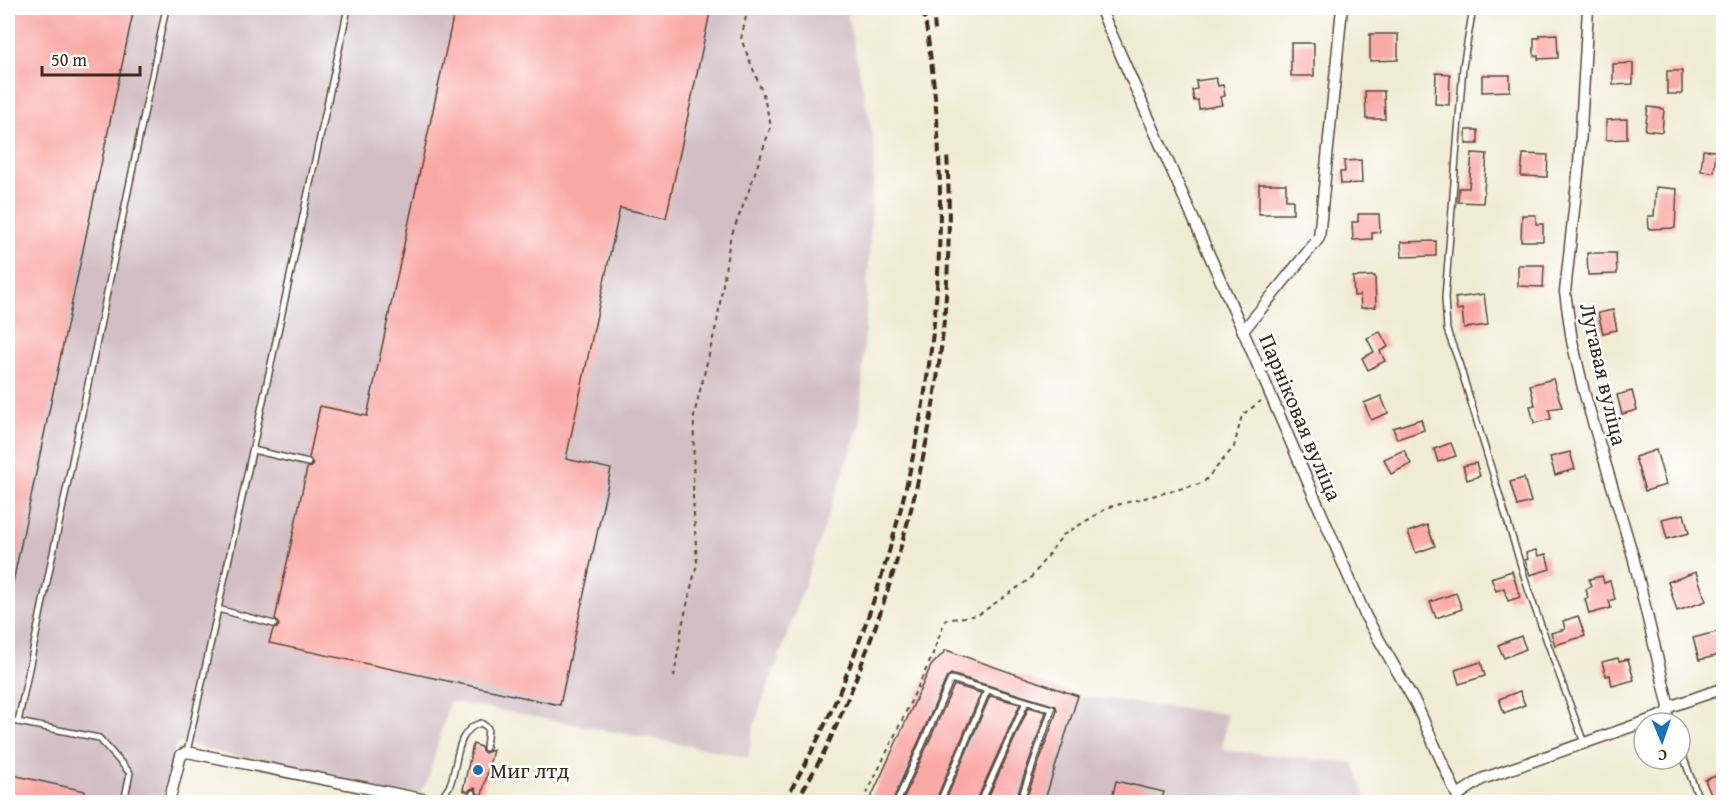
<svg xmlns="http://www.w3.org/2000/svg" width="1731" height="810" viewBox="0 0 1731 810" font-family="'Gentium Book Plus',serif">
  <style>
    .industrial { fill: #d2bec4 }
    .building { fill: #f9a8a5 }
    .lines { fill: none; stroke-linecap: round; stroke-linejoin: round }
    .service-casing { stroke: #564739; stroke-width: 8 }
    .minor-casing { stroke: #564739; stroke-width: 13 }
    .path { stroke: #564739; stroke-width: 2; stroke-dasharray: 4.5 4.5; stroke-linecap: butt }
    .service { stroke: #fff; stroke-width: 5 }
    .minor { stroke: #fff; stroke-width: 10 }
    .rail { stroke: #3b2a1e; stroke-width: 4; stroke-dasharray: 9 4.5; stroke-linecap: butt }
    .poi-dot { fill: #1f6fb2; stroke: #fff; stroke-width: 2 }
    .labels { text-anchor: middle; stroke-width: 5; stroke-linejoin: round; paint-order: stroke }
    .street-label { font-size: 22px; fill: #3b2a1e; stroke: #fff }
    .poi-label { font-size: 22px; fill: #3b2a1e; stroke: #fff; text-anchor: start }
  </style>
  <rect width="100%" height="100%" fill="#fff"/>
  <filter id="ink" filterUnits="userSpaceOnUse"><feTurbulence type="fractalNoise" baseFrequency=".0167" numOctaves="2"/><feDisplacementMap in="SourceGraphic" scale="12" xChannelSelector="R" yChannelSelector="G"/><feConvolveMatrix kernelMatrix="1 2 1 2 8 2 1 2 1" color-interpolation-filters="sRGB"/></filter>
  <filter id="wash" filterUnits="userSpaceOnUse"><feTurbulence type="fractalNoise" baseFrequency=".008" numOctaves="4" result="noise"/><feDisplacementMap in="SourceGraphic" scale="24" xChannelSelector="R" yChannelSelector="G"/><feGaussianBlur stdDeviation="1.35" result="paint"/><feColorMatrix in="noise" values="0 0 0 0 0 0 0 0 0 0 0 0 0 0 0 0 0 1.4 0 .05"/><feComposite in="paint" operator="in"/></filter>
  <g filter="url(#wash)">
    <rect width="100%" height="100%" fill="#f0ebd3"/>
    <g class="industrial">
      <path d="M 8,8 L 846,8 L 875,148 L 860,423 L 789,630 L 754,725 L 748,757 L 449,701 L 428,780 L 414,802 L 396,802 L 181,742 L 175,746 L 163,802 L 8,802 Z"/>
      <path d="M 946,650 L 1078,696 L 1227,714 L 1222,750 L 1354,763 L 1367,802 L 869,802 L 931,666 Z"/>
    </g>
    <g id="blocks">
      <g class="building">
        <path d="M 8,8 L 134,8 L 12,587 L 8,586 Z"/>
        <path d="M 455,8 L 711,8 L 666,218 L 620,208 L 566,459 L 611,469 L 560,705 L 269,643 L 273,629 L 277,628 L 279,625 L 275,619 L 307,468 L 311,467 L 313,464 L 309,458 L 320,406 L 367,416 Z"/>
        <path d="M 1370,34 L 1398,34 L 1398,60 L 1370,61 Z"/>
        <path d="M 1557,34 L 1558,58 L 1538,59 L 1538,56 L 1534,56 L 1534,38 L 1540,38 L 1540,35 Z"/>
        <rect x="1291" y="43" width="23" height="33"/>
        <path d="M 1633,63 L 1633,84 L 1613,85 L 1613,64 Z"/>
        <rect x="1667" y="71" width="15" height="23"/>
        <path d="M 1436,73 L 1450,74 L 1449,105 L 1435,104 Z"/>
        <path d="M 1482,75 L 1510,75 L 1510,91 L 1482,92 Z"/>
        <path d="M 1216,78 L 1218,86 L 1223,85 L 1225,96 L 1220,97 L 1222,105 L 1199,109 L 1198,100 L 1194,101 L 1192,90 L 1197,89 L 1196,81 Z"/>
        <path d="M 1365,91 L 1384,91 L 1385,119 L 1366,119 Z"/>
        <path d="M 1648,107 L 1664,109 L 1662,132 L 1645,130 Z"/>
        <path d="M 1627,119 L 1627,139 L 1606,140 L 1606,120 Z"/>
        <rect x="1466" y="130" width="12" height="14"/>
        <path d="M 1703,150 L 1716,151 L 1714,172 L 1701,171 Z"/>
        <path d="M 1472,153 L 1487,154 L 1483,203 L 1458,202 L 1459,188 L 1469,188 Z"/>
        <path d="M 1523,154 L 1548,155 L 1547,177 L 1521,176 Z"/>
        <path d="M 1361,160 L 1362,183 L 1341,184 L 1340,172 L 1345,172 L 1344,161 Z"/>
        <path d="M 1259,184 L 1286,184 L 1286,200 L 1293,200 L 1293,214 L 1259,214 Z"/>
        <path d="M 1656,187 L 1677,189 L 1675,228 L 1649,229 L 1648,216 L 1654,216 Z"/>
        <path d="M 1358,214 L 1379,214 L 1380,232 L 1372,233 L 1372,239 L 1353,240 L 1352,222 L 1358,222 Z"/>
        <path d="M 1522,215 L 1536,215 L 1536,224 L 1543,224 L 1543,241 L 1521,241 Z"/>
        <path d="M 1436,241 L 1436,256 L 1402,257 L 1401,242 Z"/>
        <path d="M 1587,253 L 1616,253 L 1617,274 L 1588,275 Z"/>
        <path d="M 1518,265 L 1544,265 L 1543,287 L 1518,286 Z"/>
        <path d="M 1375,276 L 1376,307 L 1361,308 L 1360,295 L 1354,296 L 1353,277 Z"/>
        <path d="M 1484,294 L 1488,325 L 1464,328 L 1462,309 L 1457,310 L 1455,298 Z"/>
        <path d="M 1613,310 L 1617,330 L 1603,333 L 1598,313 Z"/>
        <path d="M 1380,332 L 1388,347 L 1380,351 L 1385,361 L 1368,370 L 1362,358 L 1374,352 L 1367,338 Z"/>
        <path d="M 1553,379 L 1562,407 L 1549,409 L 1551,419 L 1534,423 L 1530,406 L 1535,405 L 1530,385 Z"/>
        <path d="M 1632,391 L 1637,410 L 1622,414 L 1617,395 Z"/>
        <path d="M 1381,396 L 1388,413 L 1371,420 L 1364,403 Z"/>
        <path d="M 1421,419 L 1424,430 L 1397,439 L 1393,428 Z"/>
        <path d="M 1451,443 L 1456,456 L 1438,462 L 1434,449 Z"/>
        <path d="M 1404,450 L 1411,464 L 1391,474 L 1384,459 Z"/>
        <path d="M 1656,450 L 1666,485 L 1645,491 L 1635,457 Z"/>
        <path d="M 1570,452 L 1575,469 L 1555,475 L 1550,457 Z"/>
        <path d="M 1476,463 L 1480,476 L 1467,480 L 1463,466 Z"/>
        <path d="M 1524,478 L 1531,502 L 1517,506 L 1510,482 Z"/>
        <path d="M 1684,514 L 1689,533 L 1667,539 L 1662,519 Z"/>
        <path d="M 1427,525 L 1435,546 L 1416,553 L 1408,532 Z"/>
        <path d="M 1536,550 L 1538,556 L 1546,554 L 1550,569 L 1530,575 L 1525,560 L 1528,559 L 1526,553 Z"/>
        <path d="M 1512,571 L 1520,597 L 1508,601 L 1504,588 L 1496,591 L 1491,578 Z"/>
        <path d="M 1696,572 L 1706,601 L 1677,611 L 1668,582 Z"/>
        <path d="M 1602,576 L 1604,583 L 1610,581 L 1615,599 L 1609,601 L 1611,608 L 1589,614 L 1585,599 L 1588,598 L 1586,589 L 1591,587 L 1589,579 Z"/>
        <path d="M 1456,593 L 1462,609 L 1436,618 L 1430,602 Z"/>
        <path d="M 1578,616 L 1585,636 L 1555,645 L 1551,633 L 1565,629 L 1563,621 Z"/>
        <path d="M 1720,631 L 1724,654 L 1699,660 L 1693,638 Z"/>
        <path d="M 1521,636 L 1526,649 L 1504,658 L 1498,645 Z"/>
        <path d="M 946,650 L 1078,696 L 1044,802 L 1025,802 L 1057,711 L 1056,706 L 951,674 L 947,677 L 892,802 L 869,802 L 931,666 Z"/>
        <path d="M 1618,658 L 1619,661 L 1628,659 L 1634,680 L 1612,686 L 1610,675 L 1606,676 L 1602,662 Z"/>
        <path d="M 1481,662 L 1485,676 L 1459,684 L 1455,670 Z"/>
        <path d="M 954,685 L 981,693 L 935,802 L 902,802 Z"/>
        <path d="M 1520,691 L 1525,705 L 1504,713 L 1499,699 Z"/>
        <path d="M 990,696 L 1020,704 L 976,802 L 945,802 Z"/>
        <path d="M 1029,707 L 1046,712 L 1015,802 L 986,802 Z"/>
        <path d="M 473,744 L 481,747 L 482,751 L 485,753 L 493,750 L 482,795 L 478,794 L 475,788 L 471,789 L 468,792 L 463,790 Z"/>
        <path d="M 1724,773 L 1724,799 L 1714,802 L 1705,780 Z"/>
        <path d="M 8,774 L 85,791 L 83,802 L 8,802 Z"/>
        <path d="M 1116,781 L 1164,792 L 1161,802 L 1111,802 Z"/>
      </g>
    </g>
  </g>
  <g filter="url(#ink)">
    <use href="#blocks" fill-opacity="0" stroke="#564739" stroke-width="1.5"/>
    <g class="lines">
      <g class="service-casing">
        <g id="service">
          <path d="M 1473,8 L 1463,67 L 1445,298 L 1447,330 L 1459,363 L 1529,592 L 1584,743"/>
          <path d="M 253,450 L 308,463"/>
          <path d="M 218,609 L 274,624"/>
          <path d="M 8,720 L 99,738 L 130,773 L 124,802"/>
          <path d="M 18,722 L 166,8"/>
          <path d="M 1680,748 L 1700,802"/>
          <path d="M 187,752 L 348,8"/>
          <path d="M 438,802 C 442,797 446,792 449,787 C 459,766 454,730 481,723 L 488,728 L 486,748"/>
          <path d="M 471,802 L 473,793"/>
          <path d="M 897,802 L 951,679 L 1052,709 L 1020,802"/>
          <path d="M 940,802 L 987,691"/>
          <path d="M 981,802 L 1026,702"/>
        </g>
      </g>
      <g class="minor-casing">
        <g id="minor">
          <path d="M 1100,8 L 1243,331"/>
          <path d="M 1342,8 L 1319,238 L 1243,331 L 1366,617 L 1416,704 L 1460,802"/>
          <path d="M 1588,8 L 1579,164 L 1565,292 L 1572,341 L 1584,392 L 1633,556 L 1669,707"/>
          <path d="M 1458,795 L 1482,779 L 1667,714 L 1669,707 L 1724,688"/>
          <path d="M 169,802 L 181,755 L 187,752 L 437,802"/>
        </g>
      </g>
      <g class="path">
        <path d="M 674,677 L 682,626 L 697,563 L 693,497 L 694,415 L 717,322 L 730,239 L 748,193 L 771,126 L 763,94 L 741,39 L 748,8"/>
        <path d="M 863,802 L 931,659 L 945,620 L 978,615 L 1030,579 L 1063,535 L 1109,507 L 1203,483 L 1234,447 L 1242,415 L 1261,401"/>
      </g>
      <use href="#service" class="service"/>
      <use href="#minor" class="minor"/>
      <g class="rail">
        <path d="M 933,8 L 935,31"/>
        <path d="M 784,802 C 804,767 823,731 839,693 C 929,476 964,240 923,8"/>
        <path d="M 796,802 C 807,783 819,763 829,742 C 912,558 959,356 947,154"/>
      </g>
    </g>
  </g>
  <circle class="poi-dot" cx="478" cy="770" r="6"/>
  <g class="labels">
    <g class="street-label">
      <text transform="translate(1604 374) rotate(77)" y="8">Лугавая вуліца</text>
      <text transform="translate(1301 417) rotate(67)" y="8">Парніковая вуліца</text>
    </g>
    <g class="poi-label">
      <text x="490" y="778">Миг лтд</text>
    </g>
  </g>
  <rect width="1731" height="810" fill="none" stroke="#fff" stroke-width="30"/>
  <g transform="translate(1662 741) rotate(178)"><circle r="28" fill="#ffffff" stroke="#b1aaa5" stroke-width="1.5"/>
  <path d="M0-4.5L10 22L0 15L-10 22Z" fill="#1f6fb2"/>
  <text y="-9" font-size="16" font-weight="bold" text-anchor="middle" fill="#3b2a1e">С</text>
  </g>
  <path d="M42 66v9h98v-9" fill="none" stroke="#3b2a1e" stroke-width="3"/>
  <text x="51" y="66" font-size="18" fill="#3b2a1e" stroke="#ffffff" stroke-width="4.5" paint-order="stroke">50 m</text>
</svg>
